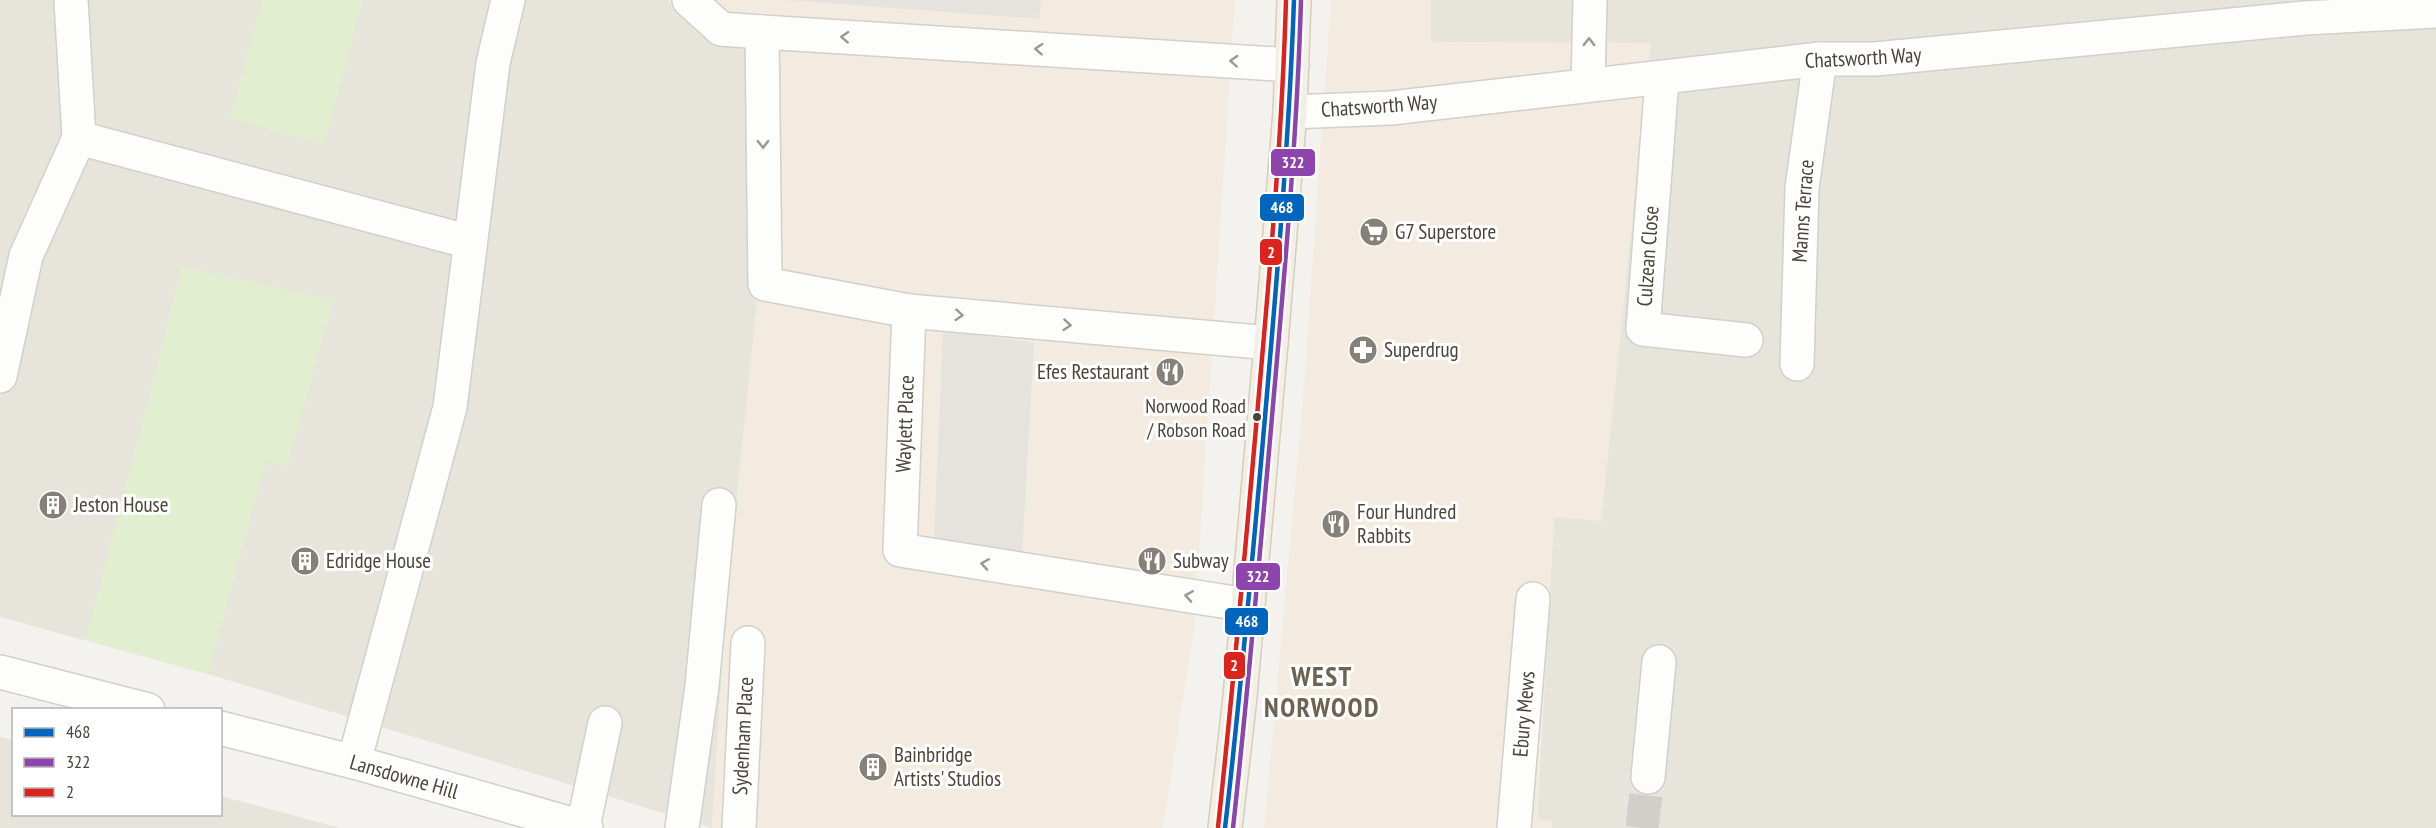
<svg xmlns="http://www.w3.org/2000/svg" width="2436" height="828" viewBox="0 0 2436 828" font-family="'PT Sans Narrow',sans-serif">
  <style>
    .residential { fill: #e7e4dc }
    .commercial { fill: #f3ebdf }
    .green { fill: #e1eecf }
    .parking { fill: #e6e3df }
    .lines { fill: none; stroke-linecap: round; stroke-linejoin: round }
    .minor-tunnel { stroke: #d2cfca; stroke-width: 33; stroke-dasharray: 33 16; stroke-linecap: butt }
    .minor-casing { stroke: #d2d0cb; stroke-width: 36 }
    .major-casing { stroke: #d6cebb; stroke-width: 36 }
    .minor { stroke: #fdfdfc; stroke-width: 33 }
    .major { stroke: #f2efe6; stroke-width: 33 }
    .bus-1-casing { stroke: #fff; stroke-width: 9 }
    .bus-2-casing { stroke: #fff; stroke-width: 9 }
    .bus-3-casing { stroke: #fff; stroke-width: 9 }
    .bus-1 { stroke: #0065bd; stroke-width: 4.5 }
    .bus-2 { stroke: #8e44ad; stroke-width: 4.5 }
    .bus-3 { stroke: #dc241f; stroke-width: 4.5 }
    .oneway { stroke: #9b9791 }
    .bus-dot { fill: #4b4439; stroke: #fff; stroke-width: 2 }
    .labels { text-anchor: middle; stroke-width: 6; stroke-linejoin: round; paint-order: stroke }
    .bus-label { font-size: 20px; fill: #4b4439; stroke: #fff; text-anchor: end }
    .street-label { font-size: 21px; fill: #4b4439; stroke: #fff }
    .poi-label { font-size: 21px; fill: #4b4439; stroke: #fff; text-anchor: start }
    .district-label { font-size: 27px; font-weight: bold; letter-spacing: 1.5px; fill: #6e6250; stroke: #fff }
    .line-badge { stroke: #fff; stroke-width: 2 }
    .badge-label { font-size: 16px; text-anchor: middle; font-weight: bold; fill: #fff }
  </style>
  <rect width="100%" height="100%" fill="#f4f2ee"/>
  <g class="residential">
    <path d="M 0,0 L 669,0 L 674,11 L 782,64 L 727,591 L 712,828 L 208,674 L 0,617 Z"/>
    <path d="M 1431,0 L 2436,0 L 2436,828 L 1552,828 L 1551,821 L 1537,820 L 1554,517 L 1601,520 L 1650,43 L 1431,42 Z"/>
    <path d="M 0,737 L 13,740 L 14,814 L 220,814 L 221,796 L 340,828 L 0,828 Z"/>
  </g>
  <g class="commercial">
    <path d="M 669,0 L 1235,0 L 1194,629 L 1163,828 L 712,828 L 727,591 L 782,64 L 674,11 Z"/>
    <path d="M 1331,0 L 1431,0 L 1431,42 L 1651,43 L 1601,521 L 1554,517 L 1537,819 L 1551,821 L 1552,828 L 1264,828 L 1303,399 Z"/>
  </g>
  <g class="green">
    <path d="M 262,0 L 363,0 L 324,144 L 230,118 Z"/>
    <path d="M 182,266 L 333,301 L 287,466 L 266,461 L 208,674 L 86,640 Z"/>
  </g>
  <g class="parking">
    <path d="M 786,0 L 1041,0 L 1039,19 Z"/>
    <path d="M 943,330 L 1034,343 L 1022,557 L 934,541 Z"/>
  </g>
  <g class="lines">
    <path class="minor-tunnel" d="M 1642,828 L 1648,777"/>
    <g class="minor-casing">
      <g id="minor">
        <path d="M 689,0 L 721,29 L 762,32"/>
        <path d="M 1662,79 L 1643,329 L 1746,340"/>
        <path d="M 1588,84 L 1590,0"/>
        <path d="M 1290,112 L 1391,108 L 1820,59 L 1875,59 L 2305,18 L 2436,11"/>
        <path d="M 79,138 L 470,242"/>
        <path d="M 909,311 L 900,550 L 1247,605"/>
        <path d="M 1271,343 L 909,311 L 765,284 L 762,32 L 1292,65"/>
        <path d="M 1797,364 L 1802,188 L 1820,59"/>
        <path d="M 0,376 L 26,256 L 79,138 L 71,0"/>
        <path d="M 0,672 L 148,710"/>
        <path d="M 220,728 L 354,762 L 586,828"/>
        <path d="M 354,762 L 450,407 L 493,63 L 508,0"/>
        <path d="M 1648,777 L 1659,662"/>
        <path d="M 583,827 L 605,723"/>
        <path d="M 682,828 L 702,686 L 719,505"/>
        <path d="M 739,828 L 748,643"/>
        <path d="M 1514,828 L 1533,599"/>
      </g>
    </g>
    <g class="major-casing">
      <path id="major" d="M 1225,828 L 1240,697 L 1271,343 L 1290,112 L 1294,0"/>
    </g>
    <use href="#minor" class="minor"/>
    <use href="#major" class="major"/>
    <g class="bus-1-casing">
      <path id="bus-1" d="M 1225,828 C 1241,691 1253,554 1265,417 C 1277,278 1289,139 1294,0"/>
    </g>
    <g class="bus-2-casing">
      <path id="bus-2" d="M 1233,828 C 1248,691 1260,554 1272,417 C 1284,278 1297,139 1301,0"/>
    </g>
    <g class="bus-3-casing">
      <path id="bus-3" d="M 1218,827 C 1233,690 1245,553 1257,416 C 1269,278 1282,139 1286,0"/>
    </g>
    <use href="#bus-1" class="bus-1"/>
    <use href="#bus-2" class="bus-2"/>
    <use href="#bus-3" class="bus-3"/>
  </g>
  <defs><path id="oneway-chevron" d="M-2-3.5L2.5 0L-2 3.5" fill="none" stroke-width="1.6" stroke-linecap="round" stroke-linejoin="round" transform="scale(1.5)"/></defs>
  <g class="oneway">
    <use href="#oneway-chevron" transform="translate(845 37) rotate(-177)"/>
    <use href="#oneway-chevron" transform="translate(1589 42) rotate(-89)"/>
    <use href="#oneway-chevron" transform="translate(1039 49) rotate(-177)"/>
    <use href="#oneway-chevron" transform="translate(1234 61) rotate(-177)"/>
    <use href="#oneway-chevron" transform="translate(763 144) rotate(89)"/>
    <use href="#oneway-chevron" transform="translate(959 315) rotate(5)"/>
    <use href="#oneway-chevron" transform="translate(1067 325) rotate(5)"/>
    <use href="#oneway-chevron" transform="translate(985 564) rotate(-171)"/>
    <use href="#oneway-chevron" transform="translate(1189 596) rotate(-171)"/>
  </g>
  <defs>
    <g id="supermarket-disc" transform="scale(1.5)"><circle r="9.5" fill="#868178" stroke="#fff"/><path d="M-6-5.5h2.5l.6 2H6L4.5 2H-2.5L-4.4-4H-6ZM-1.5 3.2a1.3 1.3 0 1 0 .1 0ZM3 3.2a1.3 1.3 0 1 0 .1 0Z" fill="#fff"/></g>
    <g id="pharmacy-disc" transform="scale(1.5)"><circle r="9.5" fill="#868178" stroke="#fff"/><path d="M-2-6h4v4h4v4h-4v4h-4v-4h-4v-4h4Z" fill="#fff"/></g>
    <g id="restaurant-disc" transform="scale(1.5)"><circle r="9.5" fill="#868178" stroke="#fff"/><path d="M-5-6h1v4h1v-4h1v4h1v-4h1v5L-1.5 .5V6h-2V.5L-5-1ZM5-6V6H3V1.5H1.5Q1.5-4 5-6Z" fill="#fff"/></g>
    <g id="building-disc" transform="scale(1.5)"><circle r="9.5" fill="#868178" stroke="#fff"/><path d="M-4-6H4V6H1V3H-1V6H-4ZM-2.5-4.3h1.7v1.8h-1.7ZM.8-4.3h1.7v1.8H.8ZM-2.5-1h1.7V.8h-1.7ZM.8-1h1.7V.8H.8Z" fill="#fff"/></g>
  </defs>
  <g fill-rule="evenodd">
    <use href="#supermarket-disc" x="1374" y="232"/>
    <use href="#pharmacy-disc" x="1363" y="350"/>
    <use href="#restaurant-disc" x="1170" y="372"/>
    <use href="#building-disc" x="53" y="505"/>
    <use href="#restaurant-disc" x="1336" y="524"/>
    <use href="#building-disc" x="305" y="561"/>
    <use href="#restaurant-disc" x="1152" y="561"/>
    <use href="#building-disc" x="873" y="767"/>
  </g>
  <circle class="bus-dot" cx="1257" cy="417" r="5"/>
  <g class="labels">
    <g class="bus-label">
      <text x="1246" y="413">Norwood Road<tspan x="1246" dy="24">/ Robson Road</tspan></text>
    </g>
    <g class="street-label">
      <text transform="translate(1863 58) rotate(-3)" y="7">Chatsworth Way</text>
      <text transform="translate(1379 106) rotate(-4)" y="7">Chatsworth Way</text>
      <text transform="translate(1803 211) rotate(-86)" y="7">Manns Terrace</text>
      <text transform="translate(1648 256) rotate(-86)" y="7">Culzean Close</text>
      <text transform="translate(905 424) rotate(-88)" y="7">Waylett Place</text>
      <text transform="translate(1524 714) rotate(-85)" y="7">Ebury Mews</text>
      <text transform="translate(743 736) rotate(-87)" y="7">Sydenham Place</text>
      <text transform="translate(404 777) rotate(16)" y="7">Lansdowne Hill</text>
    </g>
    <g class="poi-label">
      <text x="1395" y="239">G7 Superstore</text>
      <text x="1384" y="357">Superdrug</text>
      <text x="1149" y="379" text-anchor="end">Efes Restaurant</text>
      <text x="74" y="512">Jeston House</text>
      <text x="1357" y="519">Four Hundred<tspan x="1357" dy="24">Rabbits</tspan></text>
      <text x="326" y="568">Edridge House</text>
      <text x="1173" y="568">Subway</text>
      <text x="894" y="762">Bainbridge<tspan x="894" dy="24">Artists' Studios</tspan></text>
    </g>
    <g class="district-label">
      <text x="1322" y="686">WEST<tspan x="1322" dy="31">NORWOOD</tspan></text>
    </g>
  </g>
  <g class="line-badge">
    <rect x="1270" y="148" width="46" height="29" rx="6" fill="#8e44ad"/>
    <rect x="1259" y="193" width="46" height="29" rx="6" fill="#0065bd"/>
    <rect x="1259" y="238" width="24" height="28" rx="6" fill="#dc241f"/>
    <rect x="1235" y="562" width="46" height="29" rx="6" fill="#8e44ad"/>
    <rect x="1224" y="607" width="45" height="29" rx="6" fill="#0065bd"/>
    <rect x="1223" y="651" width="23" height="29" rx="6" fill="#dc241f"/>
  </g>
  <g class="badge-label">
    <text x="1293" y="168">322</text>
    <text x="1282" y="213">468</text>
    <text x="1271" y="258">2</text>
    <text x="1258" y="582">322</text>
    <text x="1247" y="627">468</text>
    <text x="1234" y="671">2</text>
  </g>
  <rect x="12" y="708" width="210" height="108" fill="#ffffff" stroke="#b7b4b0" stroke-width="1.5"/>
  <rect x="24" y="728" width="30" height="9" fill="#0065bd" stroke="#b7b4b0" stroke-width="1.5"/>
  <text x="66" y="738" font-size="18" fill="#4b4439">468</text>
  <rect x="24" y="758" width="30" height="9" fill="#8e44ad" stroke="#b7b4b0" stroke-width="1.5"/>
  <text x="66" y="768" font-size="18" fill="#4b4439">322</text>
  <rect x="24" y="788" width="30" height="9" fill="#dc241f" stroke="#b7b4b0" stroke-width="1.5"/>
  <text x="66" y="798" font-size="18" fill="#4b4439">2</text>
</svg>
